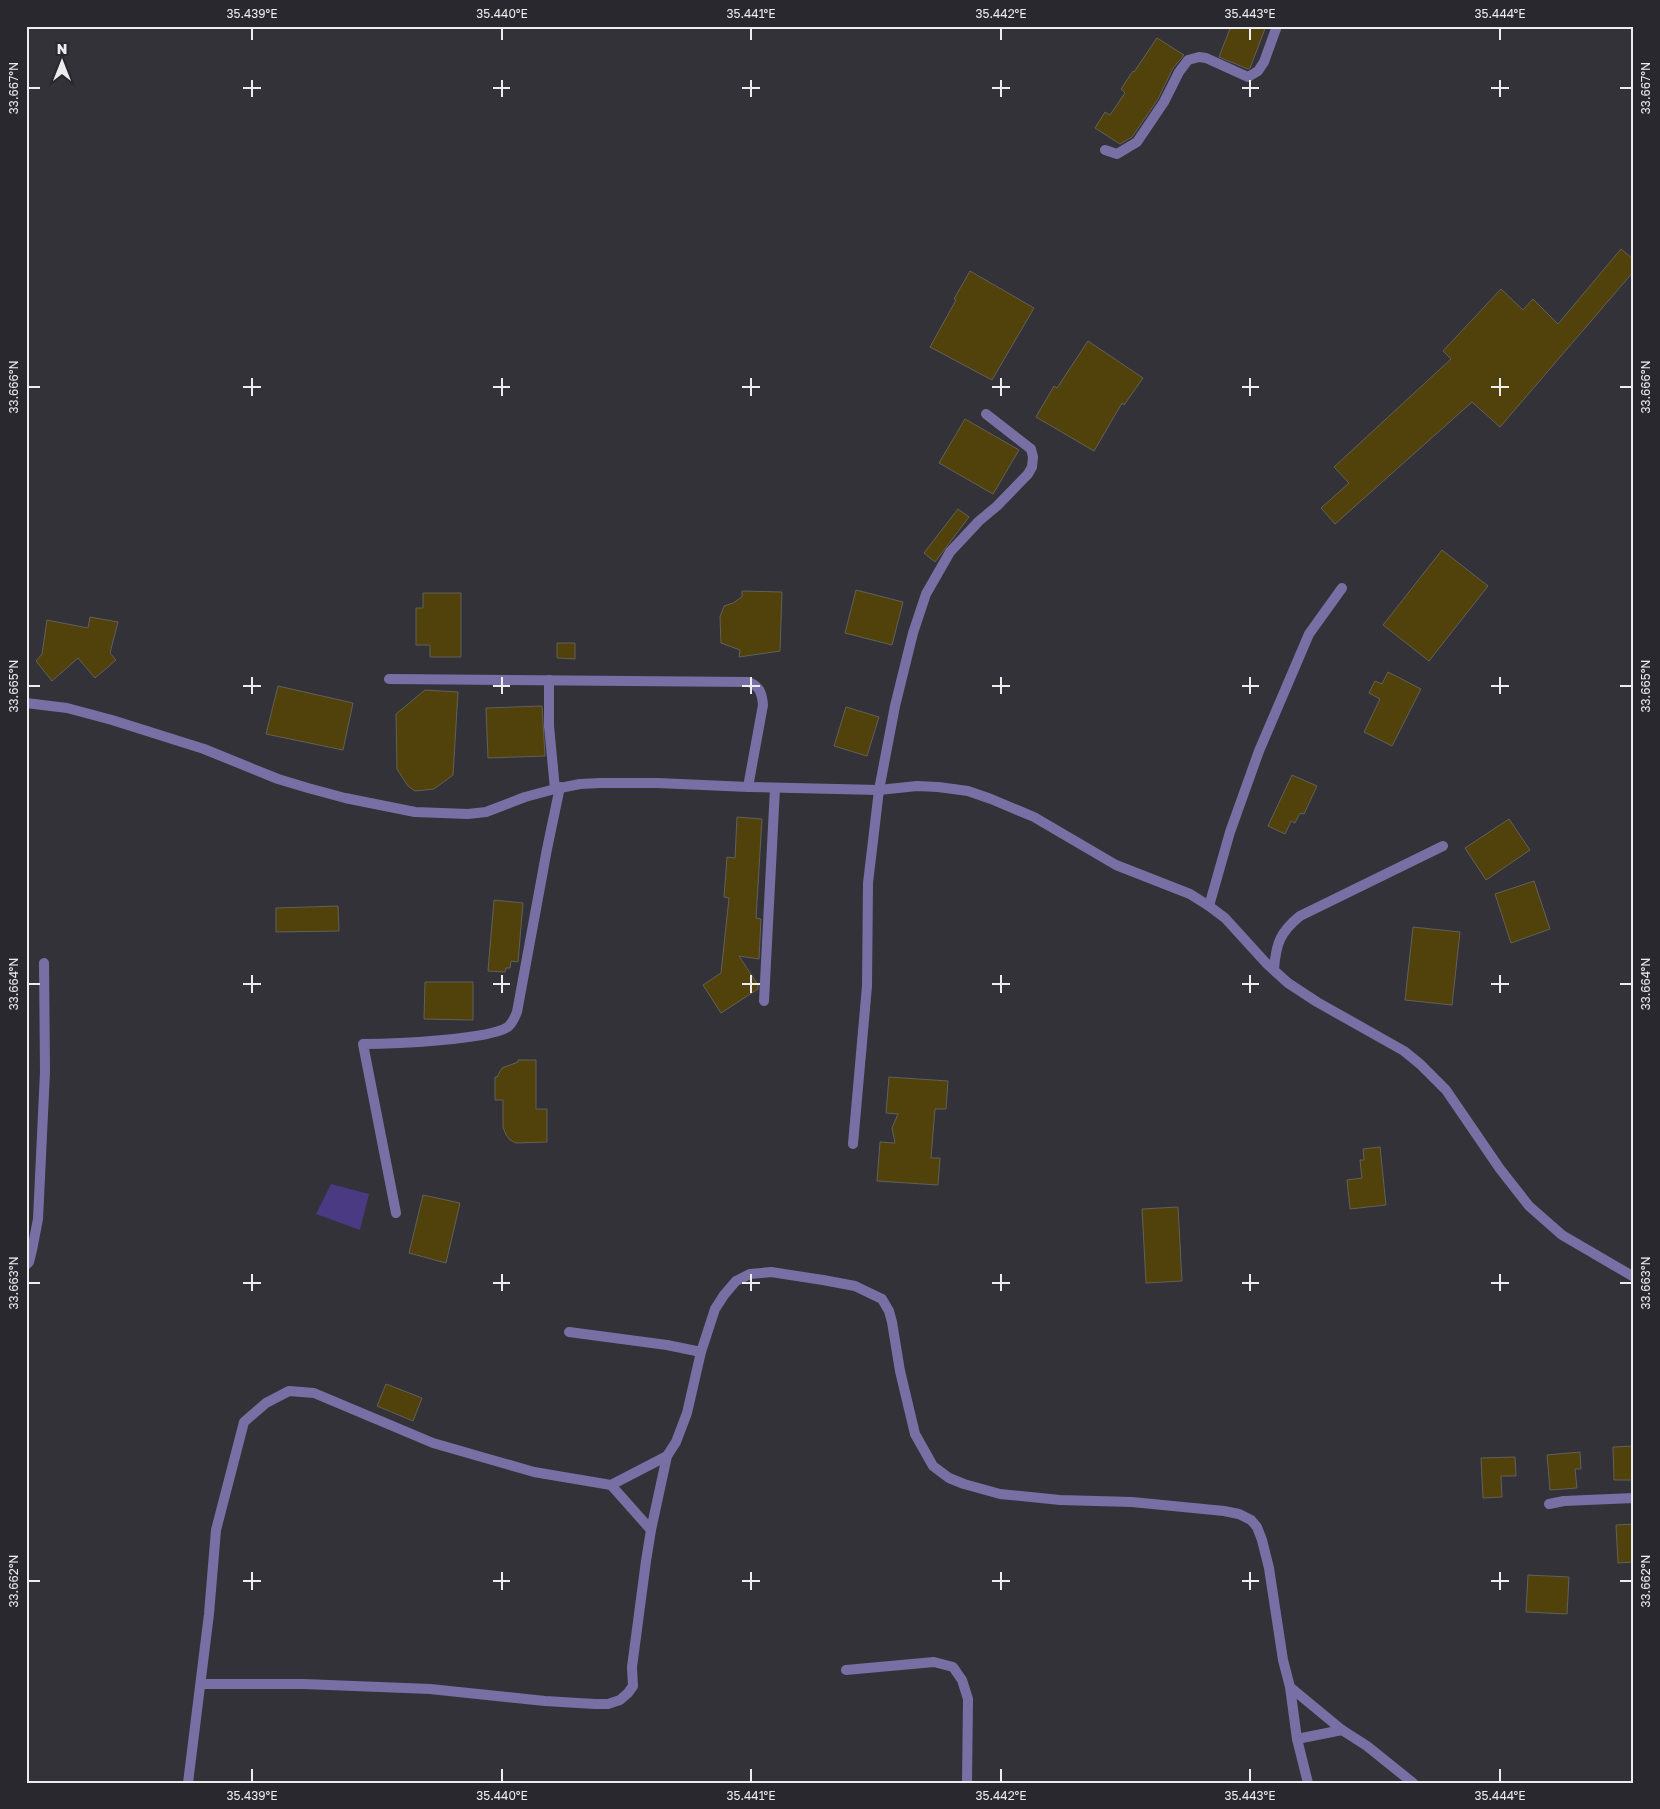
<svg xmlns="http://www.w3.org/2000/svg" width="1660" height="1809" viewBox="0 0 1660 1809" font-family="'Golos Text',sans-serif">
  <style>
    .water { fill: #4a3983 }
    .building { fill: #51410a; stroke: #62605a }
    .lines { fill: none; stroke-linecap: round; stroke-linejoin: round }
    .street { stroke: #7870a5; stroke-width: 10 }
    .ticks { fill: none; stroke: #ededf0; stroke-width: 2 }
    .neatline { fill: none; stroke: #ededf0; stroke-width: 2 }
    .ticks-label { font-size: 12px; text-anchor: middle; fill: #ededf0 }
  </style>
  <rect width="100%" height="100%" fill="#333238"/>
  <path class="water" d="M 331,1184 L 369,1194 L 360,1230 L 316,1214 Z"/>
  <g class="building">
    <path d="M 1231,26 L 1266,26 L 1250,68 L 1248,69 L 1219,57 Z"/>
    <path d="M 1157,38 L 1184,55 L 1173,68 L 1158,99 L 1132,137 L 1120,144 L 1095,128 L 1105,112 L 1110,115 L 1125,93 L 1121,89 L 1133,71 L 1134,72 Z"/>
    <path d="M 1621,249 L 1634,260 L 1634,271 L 1500,427 L 1472,402 L 1335,524 L 1321,508 L 1349,483 L 1334,467 L 1451,359 L 1443,351 L 1501,289 L 1523,310 L 1533,299 L 1558,324 Z"/>
    <path d="M 970,271 L 1034,308 L 992,380 L 930,347 L 956,300 L 954,299 Z"/>
    <path d="M 1088,341 L 1143,378 L 1124,405 L 1122,403 L 1094,451 L 1036,417 L 1054,386 L 1057,388 Z"/>
    <path d="M 965,419 L 1019,450 L 993,494 L 939,463 Z"/>
    <path d="M 958,509 L 969,517 L 935,562 L 924,553 Z"/>
    <path d="M 1442,550 L 1488,586 L 1429,661 L 1383,625 Z"/>
    <path d="M 856,590 L 903,602 L 892,645 L 845,633 Z"/>
    <path d="M 742,591 L 782,592 L 780,651 L 739,657 L 740,650 L 721,643 L 720,617 L 724,606 L 733,603 L 742,597 Z"/>
    <path d="M 423,593 L 461,593 L 461,657 L 430,657 L 430,645 L 416,645 L 416,608 L 423,608 Z"/>
    <path d="M 90,617 L 118,622 L 110,653 L 116,660 L 95,678 L 78,658 L 52,681 L 36,661 L 42,654 L 47,620 L 88,628 Z"/>
    <path d="M 557,643 L 575,643 L 575,659 L 557,658 Z"/>
    <path d="M 1388,672 L 1421,689 L 1392,746 L 1364,732 L 1380,699 L 1369,693 L 1375,681 L 1382,684 Z"/>
    <path d="M 278,686 L 353,703 L 343,750 L 266,734 Z"/>
    <path d="M 425,690 L 458,692 L 453,775 L 434,789 L 415,791 L 408,786 L 397,769 L 396,714 Z"/>
    <path d="M 542,706 L 545,756 L 488,758 L 486,708 Z"/>
    <path d="M 846,707 L 879,717 L 867,756 L 834,746 Z"/>
    <path d="M 1292,775 L 1317,786 L 1304,814 L 1300,813 L 1295,823 L 1291,821 L 1285,834 L 1268,826 Z"/>
    <path d="M 737,817 L 762,819 L 756,918 L 761,919 L 759,959 L 739,956 L 758,985 L 758,989 L 721,1013 L 703,985 L 721,973 L 729,898 L 724,897 L 727,857 L 735,858 Z"/>
    <path d="M 1509,819 L 1530,850 L 1486,880 L 1465,848 Z"/>
    <path d="M 1534,881 L 1550,929 L 1511,943 L 1495,894 Z"/>
    <path d="M 494,900 L 523,903 L 518,962 L 511,961 L 510,968 L 506,968 L 505,972 L 488,971 Z"/>
    <path d="M 338,906 L 339,931 L 276,932 L 276,908 Z"/>
    <path d="M 1413,927 L 1460,932 L 1452,1005 L 1405,1000 Z"/>
    <path d="M 425,982 L 473,982 L 473,1020 L 424,1019 Z"/>
    <path d="M 518,1060 L 536,1060 L 536,1109 L 547,1109 L 547,1142 L 516,1143 L 510,1140 L 506,1135 L 503,1127 L 503,1100 L 495,1100 L 495,1077 L 497,1077 L 502,1068 L 518,1062 Z"/>
    <path d="M 889,1077 L 948,1081 L 946,1109 L 935,1109 L 931,1158 L 940,1158 L 938,1185 L 877,1181 L 880,1142 L 895,1143 L 892,1128 L 898,1114 L 886,1113 Z"/>
    <path d="M 1380,1147 L 1386,1205 L 1350,1209 L 1347,1180 L 1362,1178 L 1360,1160 L 1364,1160 L 1363,1149 Z"/>
    <path d="M 423,1195 L 460,1203 L 446,1263 L 409,1253 Z"/>
    <path d="M 1178,1207 L 1182,1281 L 1146,1283 L 1142,1209 Z"/>
    <path d="M 386,1384 L 422,1398 L 413,1421 L 377,1406 Z"/>
    <path d="M 1634,1446 L 1634,1480 L 1614,1480 L 1613,1447 Z"/>
    <path d="M 1580,1452 L 1581,1469 L 1575,1469 L 1577,1488 L 1550,1490 L 1547,1455 Z"/>
    <path d="M 1515,1457 L 1516,1476 L 1501,1476 L 1502,1497 L 1483,1498 L 1481,1458 Z"/>
    <path d="M 1634,1524 L 1634,1562 L 1618,1563 L 1616,1525 Z"/>
    <path d="M 1528,1575 L 1569,1577 L 1567,1614 L 1526,1612 Z"/>
  </g>
  <g class="lines">
    <g class="street">
      <path d="M 1105,150 L 1117,154 L 1137,142 L 1164,102 L 1179,72 L 1188,60 L 1199,57 L 1206,58 L 1248,77 L 1258,71 L 1264,62 L 1277,26"/>
      <path d="M 389,679 L 749,682 C 760,687 762,693 763,705 L 748,787"/>
      <path d="M 549,680 L 549,726 L 555,789"/>
      <path d="M 26,703 L 67,708 L 112,720 L 204,749 L 278,779 L 308,788 L 345,798 L 415,812 L 468,814 L 486,812 L 525,797 L 555,789 L 580,784 L 601,783 L 658,783 L 748,787 L 879,790 L 917,786 L 938,787 L 968,791 L 991,799 L 1034,817 L 1116,865 L 1190,894 L 1209,906 L 1225,918 L 1266,963 L 1288,983 L 1317,1002 L 1404,1051 L 1420,1064 L 1446,1090 L 1500,1169 L 1529,1206 L 1562,1235 L 1634,1277"/>
      <path d="M 1209,906 L 1230,832 L 1259,751 L 1309,634 L 1342,588"/>
      <path d="M 1274,969 C 1276,944 1280,932 1300,916 L 1443,846"/>
      <path d="M 764,1001 L 775,788"/>
      <path d="M 853,1144 L 867,986 L 868,883 L 879,790 L 895,706 L 913,633 L 926,594 L 950,552 L 979,521 L 997,506 L 1028,474 L 1032,467 L 1033,457 L 1031,449 L 986,414"/>
      <path d="M 396,1213 L 363,1044 C 389,1044 493,1040 509,1026 C 513,1022 515,1017 517,1012 L 547,849 L 560,787"/>
      <path d="M 26,1265 L 29,1262 L 32,1250 L 38,1219 L 45,1072 L 44,963"/>
      <path d="M 569,1332 L 667,1345 L 701,1352"/>
      <path d="M 611,1485 L 651,1530"/>
      <path d="M 1549,1504 L 1564,1501 L 1634,1498"/>
      <path d="M 846,1670 L 934,1662 L 953,1667 L 962,1680 L 968,1699 L 967,1783"/>
      <path d="M 201,1684 L 304,1684 L 430,1689 L 545,1701 L 595,1704 L 608,1704 L 620,1700 L 628,1693 L 633,1686 L 632,1667 L 646,1561 L 651,1530 L 667,1456 L 676,1442 L 687,1413 L 701,1352 L 715,1309 L 724,1295 L 736,1281 L 750,1274 L 771,1272 L 823,1280 L 855,1286 L 882,1299 L 889,1311 L 892,1322 L 900,1371 L 915,1434 L 933,1466 L 949,1478 L 964,1484 L 1000,1494 L 1060,1500 L 1132,1502 L 1224,1511 L 1239,1514 L 1251,1520 L 1257,1527 L 1262,1540 L 1269,1568 L 1283,1660 L 1290,1687 L 1297,1739 L 1308,1783"/>
      <path d="M 1290,1687 L 1342,1730 L 1367,1746 L 1413,1783"/>
      <path d="M 1297,1739 L 1342,1730"/>
      <path d="M 188,1783 L 209,1614 L 216,1530 L 244,1422 L 266,1403 L 289,1391 L 314,1393 L 433,1443 L 534,1472 L 611,1485 L 667,1456"/>
    </g>
  </g>
  <path class="ticks" d="M 252,28 L 252,40M 502,28 L 502,40M 751,28 L 751,40M 1001,28 L 1001,40M 1250,28 L 1250,40M 1500,28 L 1500,40M 252,80 L 252,97M 502,80 L 502,97M 751,80 L 751,97M 1001,80 L 1001,97M 1250,80 L 1250,97M 1500,80 L 1500,97M 28,88 L 40,88M 243,88 L 261,88M 493,88 L 510,88M 742,88 L 760,88M 992,88 L 1010,88M 1242,88 L 1259,88M 1491,88 L 1509,88M 1620,88 L 1632,88M 252,378 L 252,396M 502,378 L 502,396M 751,378 L 751,396M 1001,378 L 1001,396M 1250,378 L 1250,396M 1500,378 L 1500,396M 28,387 L 40,387M 243,387 L 261,387M 493,387 L 510,387M 742,387 L 760,387M 992,387 L 1010,387M 1242,387 L 1259,387M 1491,387 L 1509,387M 1620,387 L 1632,387M 252,677 L 252,694M 502,677 L 502,694M 751,677 L 751,694M 1001,677 L 1001,694M 1250,677 L 1250,694M 1500,677 L 1500,694M 28,686 L 40,686M 243,686 L 261,686M 493,686 L 510,686M 742,686 L 760,686M 992,686 L 1010,686M 1242,686 L 1259,686M 1491,686 L 1509,686M 1620,686 L 1632,686M 252,975 L 252,993M 502,975 L 502,993M 751,975 L 751,993M 1001,975 L 1001,993M 1250,975 L 1250,993M 1500,975 L 1500,993M 28,984 L 40,984M 243,984 L 261,984M 493,984 L 510,984M 742,984 L 760,984M 992,984 L 1010,984M 1242,984 L 1259,984M 1491,984 L 1509,984M 1620,984 L 1632,984M 252,1274 L 252,1291M 502,1274 L 502,1291M 751,1274 L 751,1291M 1001,1274 L 1001,1291M 1250,1274 L 1250,1291M 1500,1274 L 1500,1291M 28,1283 L 40,1283M 243,1283 L 261,1283M 493,1283 L 510,1283M 742,1283 L 760,1283M 992,1283 L 1010,1283M 1242,1283 L 1259,1283M 1491,1283 L 1509,1283M 1620,1283 L 1632,1283M 252,1572 L 252,1590M 502,1572 L 502,1590M 751,1572 L 751,1590M 1001,1572 L 1001,1590M 1250,1572 L 1250,1590M 1500,1572 L 1500,1590M 28,1581 L 40,1581M 243,1581 L 261,1581M 493,1581 L 510,1581M 742,1581 L 760,1581M 992,1581 L 1010,1581M 1242,1581 L 1259,1581M 1491,1581 L 1509,1581M 1620,1581 L 1632,1581M 252,1769 L 252,1782M 502,1769 L 502,1782M 751,1769 L 751,1782M 1001,1769 L 1001,1782M 1250,1769 L 1250,1782M 1500,1769 L 1500,1782"/>
  <rect width="1660" height="1809" fill="none" stroke="#29282e" stroke-width="55"/>
  <g transform="translate(62 62)" stroke="#29282e" stroke-width="4" paint-order="stroke">
  <path d="M0-4L9 19L0 12L-9 19Z" fill="#ededf0"/>
  <text y="-8" font-size="14" font-weight="bold" text-anchor="middle" fill="#ededf0">N</text>
  </g>
  <rect x="28" y="28" width="1604" height="1754" class="neatline"/>
  <g class="ticks-label">
    <text x="252" y="18">35.439°E</text>
    <text x="502" y="18">35.440°E</text>
    <text x="751" y="18">35.441°E</text>
    <text x="1001" y="18">35.442°E</text>
    <text x="1250" y="18">35.443°E</text>
    <text x="1500" y="18">35.444°E</text>
    <text transform="translate(14 88) rotate(-90)" y="4">33.667°N</text>
    <text transform="translate(1646 88) rotate(-90)" y="4">33.667°N</text>
    <text transform="translate(14 387) rotate(-90)" y="4">33.666°N</text>
    <text transform="translate(1646 387) rotate(-90)" y="4">33.666°N</text>
    <text transform="translate(14 686) rotate(-90)" y="4">33.665°N</text>
    <text transform="translate(1646 686) rotate(-90)" y="4">33.665°N</text>
    <text transform="translate(14 984) rotate(-90)" y="4">33.664°N</text>
    <text transform="translate(1646 984) rotate(-90)" y="4">33.664°N</text>
    <text transform="translate(14 1283) rotate(-90)" y="4">33.663°N</text>
    <text transform="translate(1646 1283) rotate(-90)" y="4">33.663°N</text>
    <text transform="translate(14 1581) rotate(-90)" y="4">33.662°N</text>
    <text transform="translate(1646 1581) rotate(-90)" y="4">33.662°N</text>
    <text x="252" y="1800">35.439°E</text>
    <text x="502" y="1800">35.440°E</text>
    <text x="751" y="1800">35.441°E</text>
    <text x="1001" y="1800">35.442°E</text>
    <text x="1250" y="1800">35.443°E</text>
    <text x="1500" y="1800">35.444°E</text>
  </g>
</svg>
